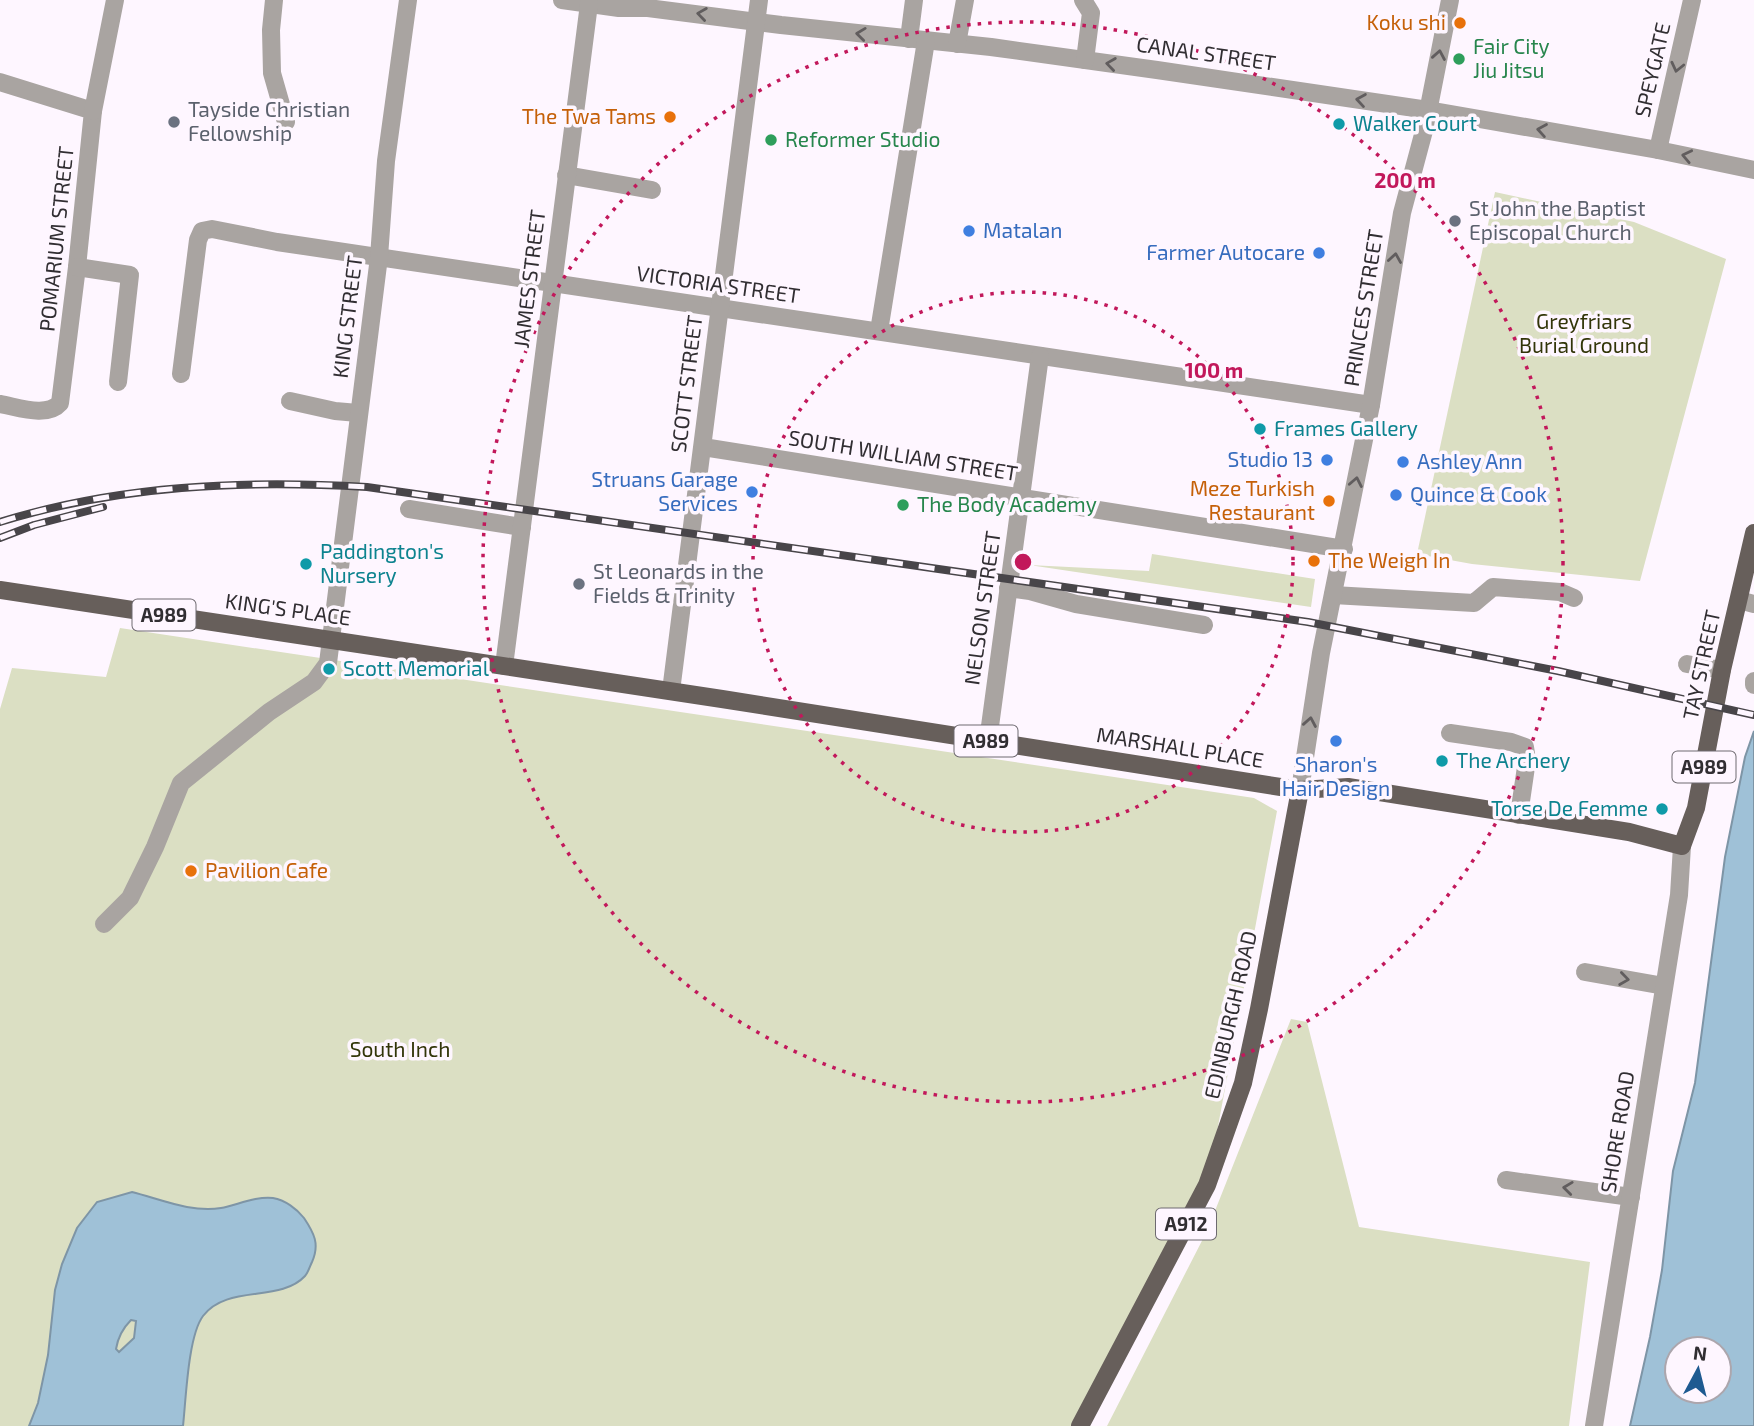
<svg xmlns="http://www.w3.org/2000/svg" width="1754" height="1426" viewBox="0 0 1754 1426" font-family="'Exo 2',sans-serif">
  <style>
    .green { fill: #dbdfc3 }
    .water { fill: #9fc1d7; stroke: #7e95a6; stroke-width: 2; fill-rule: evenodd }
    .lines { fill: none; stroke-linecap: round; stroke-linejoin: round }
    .minor { stroke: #a9a4a1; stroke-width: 18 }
    .major { stroke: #675f5b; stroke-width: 18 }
    .rail-casing { stroke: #484549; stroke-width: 8 }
    .rail { stroke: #fef6ff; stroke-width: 5; stroke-dasharray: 16; stroke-linecap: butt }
    .oneway { stroke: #615d5e }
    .ring { fill: none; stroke: #c2185b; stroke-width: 3.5; stroke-dasharray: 3.5 7 }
    .food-dot { fill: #e8710a; stroke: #fef6ff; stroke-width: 2.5 }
    .leisure-dot { fill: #2e9e5b; stroke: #fef6ff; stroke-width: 2.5 }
    .worship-dot { fill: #6b7280; stroke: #fef6ff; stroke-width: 2.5 }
    .culture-dot { fill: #0f9aa8; stroke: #fef6ff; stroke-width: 2.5 }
    .shop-dot { fill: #3f7fe0; stroke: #fef6ff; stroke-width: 2.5 }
    .labels { text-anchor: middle; stroke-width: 7; stroke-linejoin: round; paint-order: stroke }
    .shield { fill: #fef6ff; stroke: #6e6a70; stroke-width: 2 }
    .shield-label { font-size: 19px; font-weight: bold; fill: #312e32 }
    .food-label { font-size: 21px; fill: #c56008; stroke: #fef6ff; text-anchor: end }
    .leisure-label { font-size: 21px; fill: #27864d; stroke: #fef6ff; text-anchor: start }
    .street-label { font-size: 21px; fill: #312e32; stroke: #fef6ff }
    .worship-label { font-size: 21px; fill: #5b616d; stroke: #fef6ff; text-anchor: start }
    .culture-label { font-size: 21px; fill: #0d838f; stroke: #fef6ff; text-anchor: start }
    .shop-label { font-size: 21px; fill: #366cbe; stroke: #fef6ff; text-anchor: start }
    .park-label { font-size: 21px; fill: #323509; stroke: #fef6ff }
    .centre { fill: #c2185b; stroke: #fef6ff; stroke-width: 3.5 }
    .ring-label { font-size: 21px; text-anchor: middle; font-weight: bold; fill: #c2185b; stroke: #fef6ff; stroke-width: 7; stroke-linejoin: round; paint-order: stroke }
  </style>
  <rect width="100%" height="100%" fill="#fef6ff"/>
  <g class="green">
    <path d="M 1495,192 L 1634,222 L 1726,259 L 1640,581 L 1472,564 L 1417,554 Z"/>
    <path d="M 1152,554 L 1315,579 L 1311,607 L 1029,565 L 1149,571 Z"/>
    <path d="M 120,628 L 1254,798 L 1277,811 L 1207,1185 L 1076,1426 L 0,1426 L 0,709 L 12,668 L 106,677 Z"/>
    <path d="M 1291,1019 L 1307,1022 L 1359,1227 L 1590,1262 L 1569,1426 L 1107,1426 L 1207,1231 Z"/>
  </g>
  <g class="water">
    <path d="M 1754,731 L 1754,1426 L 1630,1426 L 1650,1337 L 1662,1270 L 1673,1171 L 1695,1083 L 1725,857 L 1745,757 ZM 1719,1349 L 1719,1391 L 1677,1391 L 1677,1349 Z"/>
    <path d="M 132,1192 C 160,1199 191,1213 221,1208 C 237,1205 256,1196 273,1198 C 285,1200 297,1209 304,1218 C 314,1233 320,1244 312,1262 C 310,1266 308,1273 305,1276 C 280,1303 227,1284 203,1316 C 188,1336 186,1399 183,1426 L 29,1426 L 38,1403 L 48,1355 L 55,1290 L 62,1264 L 77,1228 L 97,1202 ZM 131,1320 L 136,1321 L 134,1338 L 119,1352 L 116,1349 C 118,1337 123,1328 131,1320 Z"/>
  </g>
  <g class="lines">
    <g class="minor">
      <path d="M 274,0 L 271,30 L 272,73 L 286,122"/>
      <path d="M 562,0 L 619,8 L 648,8 L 781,25 L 991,47 L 1157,70 L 1428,110 L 1658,150 L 1754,170"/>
      <path d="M 1083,0 L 1091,13 L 1085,60"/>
      <path d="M 909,39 L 914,0"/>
      <path d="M 957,44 L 965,0"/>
      <path d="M 0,82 L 93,111 L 77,267 L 60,403 C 47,418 18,407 0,404"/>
      <path d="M 93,111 L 115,0"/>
      <path d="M 1658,150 L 1692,0"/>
      <path d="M 566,175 L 652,190"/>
      <path d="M 77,267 L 130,275 L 118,382"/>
      <path d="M 879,331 L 926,41"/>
      <path d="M 181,374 L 198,240 L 202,231 L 212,229 L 277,242 L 1371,405"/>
      <path d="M 290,401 L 335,411 L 358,413"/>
      <path d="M 703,447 L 1344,549"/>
      <path d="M 409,509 L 522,527"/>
      <path d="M 1008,588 L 1030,591 L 1076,604 L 1204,625"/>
      <path d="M 1333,595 L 1474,603 L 1493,587 L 1560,592 L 1574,598"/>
      <path d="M 1739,600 L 1754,604"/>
      <path d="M 1687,664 L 1722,670"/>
      <path d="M 504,666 L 589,4"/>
      <path d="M 1754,681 L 1754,685"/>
      <path d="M 671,691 L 759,0"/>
      <path d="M 1450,733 L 1511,742 L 1525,747 L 1527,760 L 1519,815"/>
      <path d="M 988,741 L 1040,356"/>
      <path d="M 1300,790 L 1321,653 L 1371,405 L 1402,213 L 1425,127 L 1450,0"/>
      <path d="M 104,924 L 130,898 L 155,847 L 181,783 L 269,712 L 314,682 L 328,663 L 379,257 L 386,161 L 408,0"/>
      <path d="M 1585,972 L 1664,986"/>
      <path d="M 1506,1180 L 1631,1197"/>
      <path d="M 1594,1426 L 1679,895 L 1682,846"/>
    </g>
    <g class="major">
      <path d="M 0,590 L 722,699 L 1300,790 L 1348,787 L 1629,832 L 1682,846 L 1696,808 L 1722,670 L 1754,533"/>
      <path d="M 1080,1426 L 1207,1185 L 1243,1083 L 1259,1009 L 1300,790"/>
    </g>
    <g class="rail-casing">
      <g id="rail">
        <path d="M 0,522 C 119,485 243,480 367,487 L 1308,622 L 1558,671 L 1754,715"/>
        <path d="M 0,538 L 34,525 L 103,507"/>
      </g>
    </g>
    <use href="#rail" class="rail"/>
  </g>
  <defs><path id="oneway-chevron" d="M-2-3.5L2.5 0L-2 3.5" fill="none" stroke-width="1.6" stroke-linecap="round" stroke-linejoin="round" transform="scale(1.75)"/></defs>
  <g class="oneway">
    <use href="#oneway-chevron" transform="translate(702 14) rotate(-172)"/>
    <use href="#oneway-chevron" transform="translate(861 34) rotate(-173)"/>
    <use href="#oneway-chevron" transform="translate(1439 55) rotate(-80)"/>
    <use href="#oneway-chevron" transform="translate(1111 64) rotate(-172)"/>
    <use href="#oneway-chevron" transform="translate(1677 67) rotate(103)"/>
    <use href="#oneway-chevron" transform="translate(1361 100) rotate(-171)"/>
    <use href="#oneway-chevron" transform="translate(1542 130) rotate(-170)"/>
    <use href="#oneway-chevron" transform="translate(1687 156) rotate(-168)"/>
    <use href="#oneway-chevron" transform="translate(1395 258) rotate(-81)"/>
    <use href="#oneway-chevron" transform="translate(1356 482) rotate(-79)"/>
    <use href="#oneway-chevron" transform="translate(1310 722) rotate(-80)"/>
    <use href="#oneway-chevron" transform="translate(1624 979) rotate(8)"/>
    <use href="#oneway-chevron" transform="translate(1568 1188) rotate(-173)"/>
  </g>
  <g class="ring">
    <circle cx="1023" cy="562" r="270"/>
    <circle cx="1023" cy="562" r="540"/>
  </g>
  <g class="food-dot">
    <circle cx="1460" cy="23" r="7"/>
    <circle cx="670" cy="117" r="7"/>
    <circle cx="1329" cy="501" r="7"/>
    <circle cx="1314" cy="561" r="7"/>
    <circle cx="191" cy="871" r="7"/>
  </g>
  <g class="leisure-dot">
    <circle cx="1459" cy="59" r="7"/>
    <circle cx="771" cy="140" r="7"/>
    <circle cx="903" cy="505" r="7"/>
  </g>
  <g class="worship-dot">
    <circle cx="174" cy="122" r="7"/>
    <circle cx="1455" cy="221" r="7"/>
    <circle cx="579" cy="584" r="7"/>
  </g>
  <g class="culture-dot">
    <circle cx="1339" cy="124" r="7"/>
    <circle cx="1260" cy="429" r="7"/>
    <circle cx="306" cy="564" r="7"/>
    <circle cx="329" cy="669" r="7"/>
    <circle cx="1442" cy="761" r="7"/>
    <circle cx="1662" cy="809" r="7"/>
  </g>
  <g class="shop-dot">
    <circle cx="969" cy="231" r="7"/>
    <circle cx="1319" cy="253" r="7"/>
    <circle cx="1327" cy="460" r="7"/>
    <circle cx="1403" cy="462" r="7"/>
    <circle cx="752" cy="492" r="7"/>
    <circle cx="1396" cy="495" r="7"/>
    <circle cx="1336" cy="741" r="7"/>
  </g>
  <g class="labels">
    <g class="shield">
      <rect x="132.5" y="599.5" width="63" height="31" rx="5"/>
      <rect x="954.5" y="725.5" width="63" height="31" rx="5"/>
      <rect x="1672.5" y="751.5" width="63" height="31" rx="5"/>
      <rect x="1156" y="1208.5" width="60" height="31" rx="5"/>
    </g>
    <g class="shield-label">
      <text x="164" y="622">A989</text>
      <text x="986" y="748">A989</text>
      <text x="1704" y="774">A989</text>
      <text x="1186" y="1231">A912</text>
    </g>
    <g class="food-label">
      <text x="1446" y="30">Koku shi</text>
      <text x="656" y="124">The Twa Tams</text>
      <text x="1315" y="496">Meze Turkish<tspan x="1315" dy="24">Restaurant</tspan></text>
      <text x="1328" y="568" text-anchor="start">The Weigh In</text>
      <text x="205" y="878" text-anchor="start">Pavilion Cafe</text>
    </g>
    <g class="leisure-label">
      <text x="1473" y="54">Fair City<tspan x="1473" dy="24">Jiu Jitsu</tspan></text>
      <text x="785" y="147">Reformer Studio</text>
      <text x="917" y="512">The Body Academy</text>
    </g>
    <g class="street-label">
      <text transform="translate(1206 54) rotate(8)" y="7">CANAL STREET</text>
      <text transform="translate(1653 70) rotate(-77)" y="7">SPEYGATE</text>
      <text transform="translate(57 239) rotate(-84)" y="7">POMARIUM STREET</text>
      <text transform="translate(530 279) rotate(-83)" y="7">JAMES STREET</text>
      <text transform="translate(718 285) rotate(8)" y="7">VICTORIA STREET</text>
      <text transform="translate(1364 308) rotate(-81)" y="7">PRINCES STREET</text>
      <text transform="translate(348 317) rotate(-83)" y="7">KING STREET</text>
      <text transform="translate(687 384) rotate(-83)" y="7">SCOTT STREET</text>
      <text transform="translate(903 456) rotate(9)" y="7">SOUTH WILLIAM STREET</text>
      <text transform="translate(983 608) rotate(-82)" y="7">NELSON STREET</text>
      <text transform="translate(288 610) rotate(8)" y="7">KING'S PLACE</text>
      <text transform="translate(1702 665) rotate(-78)" y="7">TAY STREET</text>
      <text transform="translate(1180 748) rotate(9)" y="7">MARSHALL PLACE</text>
      <text transform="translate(1231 1015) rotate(-77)" y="7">EDINBURGH ROAD</text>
      <text transform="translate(1618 1132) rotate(-81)" y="7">SHORE ROAD</text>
    </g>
    <g class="worship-label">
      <text x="188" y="117">Tayside Christian<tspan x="188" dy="24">Fellowship</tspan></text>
      <text x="1469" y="216">St John the Baptist<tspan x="1469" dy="24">Episcopal Church</tspan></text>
      <text x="593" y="579">St Leonards in the<tspan x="593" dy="24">Fields &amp; Trinity</tspan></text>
    </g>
    <g class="culture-label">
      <text x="1353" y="131">Walker Court</text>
      <text x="1274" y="436">Frames Gallery</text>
      <text x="320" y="559">Paddington's<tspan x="320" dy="24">Nursery</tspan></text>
      <text x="343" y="676">Scott Memorial</text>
      <text x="1456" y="768">The Archery</text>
      <text x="1648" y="816" text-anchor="end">Torse De Femme</text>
    </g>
    <g class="shop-label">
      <text x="983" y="238">Matalan</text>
      <text x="1305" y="260" text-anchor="end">Farmer Autocare</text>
      <text x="1313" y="467" text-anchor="end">Studio 13</text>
      <text x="1417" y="469">Ashley Ann</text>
      <text x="738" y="487" text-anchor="end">Struans Garage<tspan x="738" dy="24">Services</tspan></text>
      <text x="1410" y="502">Quince &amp; Cook</text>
      <text x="1336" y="772" text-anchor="middle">Sharon's<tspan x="1336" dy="24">Hair Design</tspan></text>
    </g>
    <g class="park-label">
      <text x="1584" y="329">Greyfriars<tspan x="1584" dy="24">Burial Ground</tspan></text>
      <text x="400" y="1057">South Inch</text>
    </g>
  </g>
  <circle cx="1023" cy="562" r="10" class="centre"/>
  <g class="ring-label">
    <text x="1405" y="188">200 m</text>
    <text x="1214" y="378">100 m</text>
  </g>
  <g transform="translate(1698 1370) rotate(7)"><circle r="33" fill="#fef6ff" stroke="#aca6ad" stroke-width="2"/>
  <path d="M0-5L12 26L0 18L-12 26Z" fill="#1e5a91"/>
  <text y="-10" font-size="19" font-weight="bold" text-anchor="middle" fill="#312e32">N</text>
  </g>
</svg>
